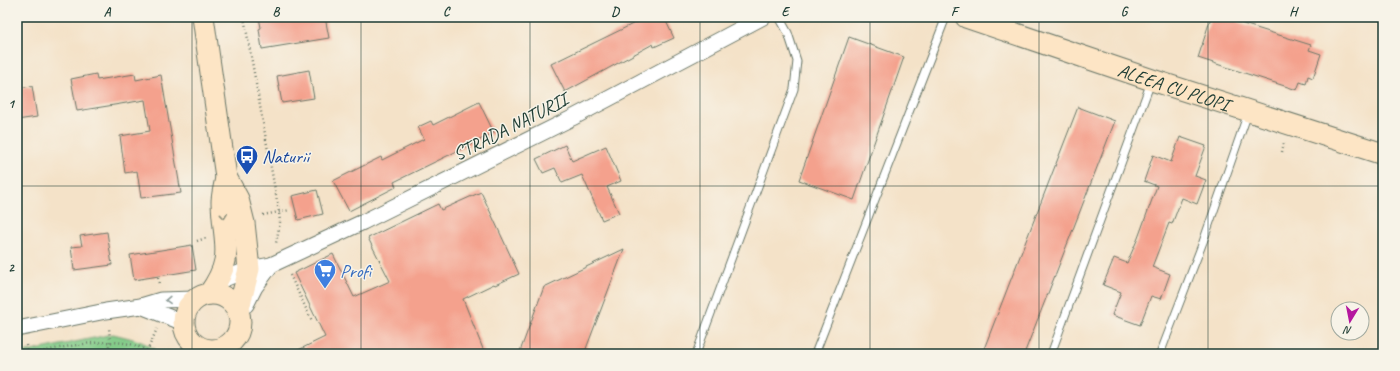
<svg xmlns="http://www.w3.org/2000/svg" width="1400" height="371" viewBox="0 0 1400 371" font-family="Caveat,sans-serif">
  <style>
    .green { fill: #82cb88; stroke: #50845e }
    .building { fill: #f4a18d }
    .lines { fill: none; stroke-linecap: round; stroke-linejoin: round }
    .lane-casing { stroke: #6a7768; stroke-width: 9 }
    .street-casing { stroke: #6a7768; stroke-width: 17 }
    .secondary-casing { stroke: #6a7768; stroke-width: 23 }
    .path { stroke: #6a7768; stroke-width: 2.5; stroke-dasharray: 1 3; stroke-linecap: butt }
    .lane { stroke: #fff; stroke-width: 7 }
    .street { stroke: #fff; stroke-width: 15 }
    .secondary { stroke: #fde5c5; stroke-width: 21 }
    .oneway { stroke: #8e917c }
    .oneway2 { stroke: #8f9e9a }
    .grid { fill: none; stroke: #1f3d34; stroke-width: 1; stroke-opacity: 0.55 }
    .labels { text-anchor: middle; stroke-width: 3; stroke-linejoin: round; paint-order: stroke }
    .street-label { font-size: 19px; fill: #1f3d34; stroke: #f7f3e8 }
    .transit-label { font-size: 19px; fill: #164399; stroke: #f7f3e8; text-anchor: start }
    .shop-label { font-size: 19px; fill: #366cbe; stroke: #f7f3e8; text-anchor: start }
    .neatline { fill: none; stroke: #1f3d34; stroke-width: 1.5 }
    .grid-label { font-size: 13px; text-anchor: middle; font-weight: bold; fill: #1f3d34 }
  </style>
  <rect width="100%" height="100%" fill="#f7f3e8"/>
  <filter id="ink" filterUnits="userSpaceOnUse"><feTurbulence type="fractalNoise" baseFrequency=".025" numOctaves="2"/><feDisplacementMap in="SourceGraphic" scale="8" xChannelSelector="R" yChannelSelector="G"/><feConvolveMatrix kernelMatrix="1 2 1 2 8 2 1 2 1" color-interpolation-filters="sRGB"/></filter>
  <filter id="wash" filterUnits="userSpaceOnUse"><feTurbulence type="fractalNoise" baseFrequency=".012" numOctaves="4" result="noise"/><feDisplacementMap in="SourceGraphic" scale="16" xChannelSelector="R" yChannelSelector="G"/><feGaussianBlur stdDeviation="0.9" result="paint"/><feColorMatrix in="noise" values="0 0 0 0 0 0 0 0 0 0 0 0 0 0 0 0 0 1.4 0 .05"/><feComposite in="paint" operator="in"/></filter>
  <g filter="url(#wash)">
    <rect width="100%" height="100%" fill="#f4e2c8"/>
    <path class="green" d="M 113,334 C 129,338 148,341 159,354 L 17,354 Z"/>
    <g id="blocks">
      <g class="building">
        <path d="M 259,17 L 325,17 L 329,38 L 262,49 L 259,29 L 261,28 Z"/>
        <path d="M 647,17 L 664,17 L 674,38 L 654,47 L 653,44 L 565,92 L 551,64 Z"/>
        <path d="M 1211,17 L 1239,17 L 1237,22 L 1311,45 L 1309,50 L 1321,54 L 1313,78 L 1308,76 L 1306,84 L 1300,82 L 1297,90 L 1198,58 Z"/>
        <path d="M 849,37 L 904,57 L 854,200 L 799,180 Z"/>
        <path d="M 309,70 L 314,98 L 282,103 L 277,76 Z"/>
        <path d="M 96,74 L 97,80 L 135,74 L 136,80 L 161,75 L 181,193 L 141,198 L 137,171 L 125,173 L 120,136 L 150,131 L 145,100 L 77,111 L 71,79 Z"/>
        <path d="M 32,86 L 37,117 L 17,120 L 17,88 Z"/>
        <path d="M 479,102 L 494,133 L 394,182 L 396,187 L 349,211 L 333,181 L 381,157 L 382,160 L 424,139 L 418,127 L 431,121 L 433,125 Z"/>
        <path d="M 1078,107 L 1115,121 L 1056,273 L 1024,354 L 982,354 Z"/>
        <path d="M 1180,137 L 1206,146 L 1195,176 L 1206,180 L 1197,204 L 1182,198 L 1172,224 L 1169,223 L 1152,267 L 1170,274 L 1161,299 L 1151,296 L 1140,325 L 1112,315 L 1121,292 L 1103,285 L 1114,258 L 1127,263 L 1138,238 L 1157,186 L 1144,181 L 1153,155 L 1171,162 Z"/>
        <path d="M 565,145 L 572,161 L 606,146 L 621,181 L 607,187 L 619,213 L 602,220 L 582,175 L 562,183 L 555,168 L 543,173 L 536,159 Z"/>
        <path d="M 317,190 L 323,214 L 298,220 L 292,196 Z"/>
        <path d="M 481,192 L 519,274 L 495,285 L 494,284 L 463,299 L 485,354 L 290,354 L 325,337 L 294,273 L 333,254 L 354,297 L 390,281 L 368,238 L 438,204 L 441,210 Z"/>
        <path d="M 107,232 L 112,265 L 74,270 L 71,247 L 82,246 L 80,236 Z"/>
        <path d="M 192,245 L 196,270 L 134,280 L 130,255 Z"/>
        <path d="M 624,249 L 584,354 L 519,354 L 544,287 Z"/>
      </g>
    </g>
  </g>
  <g filter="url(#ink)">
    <use href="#blocks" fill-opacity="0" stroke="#6a7768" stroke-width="1"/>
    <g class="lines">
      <g class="lane-casing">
        <g id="lane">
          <path d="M 696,354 L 794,89 L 797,61 L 788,33 L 779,17"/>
          <path d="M 815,354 L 946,17"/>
          <path d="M 1051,354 L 1151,82"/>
          <path d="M 1160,354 L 1203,242 L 1248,113"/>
        </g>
      </g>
      <g class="street-casing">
        <g id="street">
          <path d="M 217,282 L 249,269 L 271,265 L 363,222 L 572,118 L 763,17"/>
          <path d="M 246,305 L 255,287 L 271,265"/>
          <path d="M 141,306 L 184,323"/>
          <path d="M 17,329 L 106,311 L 141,306 L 161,300 L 195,299"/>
        </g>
      </g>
      <g class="secondary-casing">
        <g id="secondary">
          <path d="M 203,17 L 226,177 C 225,185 222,194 222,202 C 223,244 236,256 209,294"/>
          <path id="s1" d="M 966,17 L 1152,80 L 1383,154"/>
          <path d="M 226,177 L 238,199 L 244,223 L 249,269 L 238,312"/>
          <circle cx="212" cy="322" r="28"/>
        </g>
      </g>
      <g class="path">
        <path d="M 244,17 L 279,212 L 280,222 L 276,243"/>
        <path d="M 1282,152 L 1284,143"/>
        <path d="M 263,215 L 290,210"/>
        <path d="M 197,241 L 206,238"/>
        <path d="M 290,275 L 312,321"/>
        <path d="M 158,278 L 159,284"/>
        <path d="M 26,345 L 28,354"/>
        <path d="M 147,351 L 157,329"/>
        <path d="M 28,354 C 60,349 125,330 150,354"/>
        <path d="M 107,354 L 110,341 L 109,327"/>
      </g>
      <use href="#lane" class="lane"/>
      <use href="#street" class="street"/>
      <use href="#secondary" class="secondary"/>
    </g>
    <defs><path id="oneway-chevron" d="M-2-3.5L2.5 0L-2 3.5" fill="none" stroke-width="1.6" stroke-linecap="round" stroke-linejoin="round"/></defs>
    <use class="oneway" href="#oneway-chevron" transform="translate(224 216) rotate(84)"/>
    <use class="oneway2" href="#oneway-chevron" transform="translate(168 300) rotate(178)"/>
  </g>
  <path class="grid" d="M 192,17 L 192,354M 361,17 L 361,354M 530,17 L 530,354M 700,17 L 700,354M 870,17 L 870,354M 1039,17 L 1039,354M 1208,17 L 1208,354M 17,186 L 1383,186"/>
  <defs>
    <g id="bus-pin" transform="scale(1.15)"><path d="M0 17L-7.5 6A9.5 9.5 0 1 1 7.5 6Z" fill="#1a4fb4" stroke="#f7f3e8"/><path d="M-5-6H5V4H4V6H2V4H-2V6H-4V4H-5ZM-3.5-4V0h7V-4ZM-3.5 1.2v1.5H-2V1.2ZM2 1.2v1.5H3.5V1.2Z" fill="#fff"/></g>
    <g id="supermarket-pin" transform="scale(1.15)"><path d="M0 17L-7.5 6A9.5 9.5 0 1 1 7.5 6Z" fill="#3f7fe0" stroke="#f7f3e8"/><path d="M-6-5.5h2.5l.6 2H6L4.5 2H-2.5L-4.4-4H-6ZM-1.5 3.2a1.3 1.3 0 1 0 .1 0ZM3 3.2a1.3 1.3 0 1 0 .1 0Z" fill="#fff"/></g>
  </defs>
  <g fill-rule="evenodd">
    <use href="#bus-pin" x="247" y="156"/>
    <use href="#supermarket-pin" x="325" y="270"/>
  </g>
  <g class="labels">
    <g class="street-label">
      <text dy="7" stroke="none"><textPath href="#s1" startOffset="219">ALEEA CU PLOPI</textPath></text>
      <text transform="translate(510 126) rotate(-27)" y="7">STRADA NATURII</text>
    </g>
    <g class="transit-label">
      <text x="262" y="163">Naturii</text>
    </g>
    <g class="shop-label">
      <text x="340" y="277">Profi</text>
    </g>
  </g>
  <rect width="1400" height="371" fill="none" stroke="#f7f3e8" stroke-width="44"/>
  <g transform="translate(1350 321) rotate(190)"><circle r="19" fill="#f7f3e8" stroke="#a1aaa0"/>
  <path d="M0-3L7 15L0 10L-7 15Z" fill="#b5179e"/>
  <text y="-6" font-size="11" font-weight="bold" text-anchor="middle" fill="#1f3d34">N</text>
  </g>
  <rect x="22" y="22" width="1356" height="327" class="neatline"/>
  <g class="grid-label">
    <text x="107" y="16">A</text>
    <text x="276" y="16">B</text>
    <text x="446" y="16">C</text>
    <text x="615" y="16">D</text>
    <text x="785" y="16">E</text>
    <text x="954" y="16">F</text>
    <text x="1124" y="16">G</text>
    <text x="1293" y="16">H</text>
    <text x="11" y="108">1</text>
    <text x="11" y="272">2</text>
  </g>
</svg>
